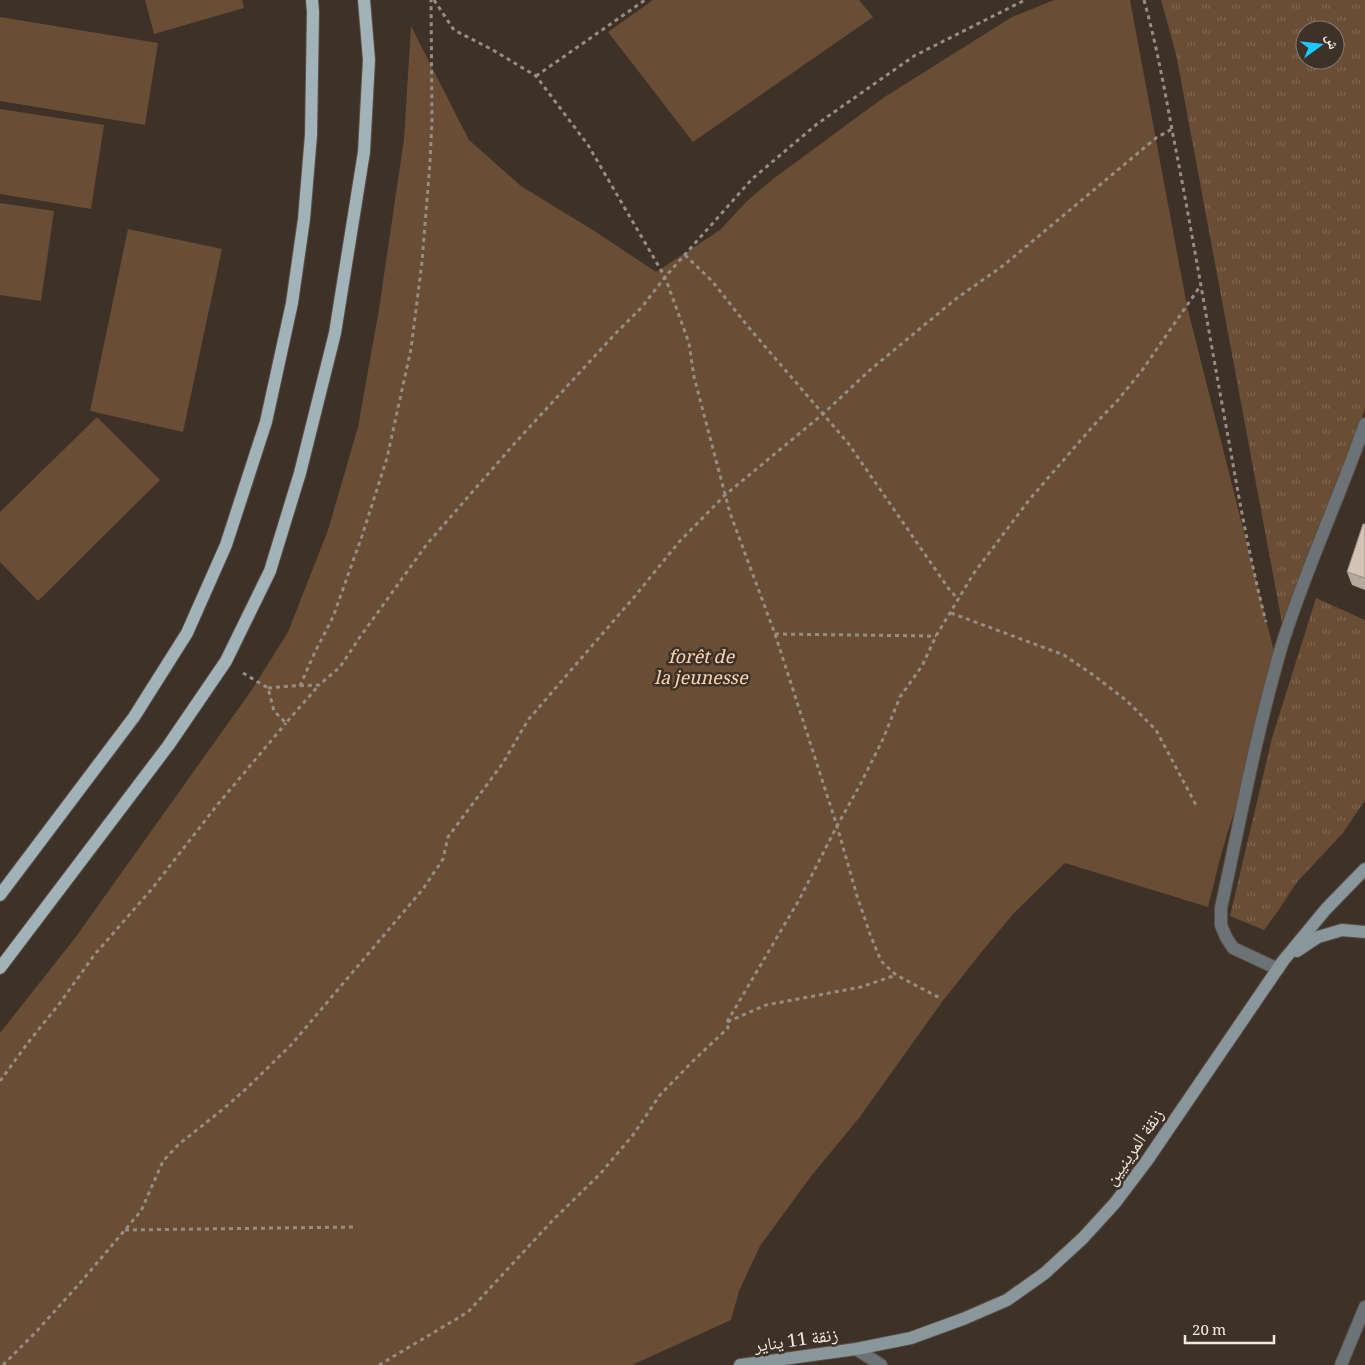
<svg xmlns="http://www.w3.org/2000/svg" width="1365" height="1365" viewBox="0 0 1365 1365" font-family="Georgia,'Noto Naskh Arabic',serif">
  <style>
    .grass { fill: url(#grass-tufts); fill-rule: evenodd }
    .park { fill: #694d34 }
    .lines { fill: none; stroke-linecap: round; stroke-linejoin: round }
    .minor-casing { stroke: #5b4e45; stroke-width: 14 }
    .secondary-casing { stroke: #5b4e45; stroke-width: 14 }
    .primary-casing { stroke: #5b4e45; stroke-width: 14 }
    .path { stroke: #978d84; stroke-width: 3; stroke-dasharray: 4 4; stroke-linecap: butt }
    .minor { stroke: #6b7377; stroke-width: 12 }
    .secondary { stroke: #89969c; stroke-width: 12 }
    .primary { stroke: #a1b2b9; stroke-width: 12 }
    .wall { fill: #b5a89d }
    .building { fill: #d3c3b6; stroke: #94887f }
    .labels { text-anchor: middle; stroke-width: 5; stroke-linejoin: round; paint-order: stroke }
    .park-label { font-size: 18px; font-style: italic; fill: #fbd5b3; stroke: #3e3127 }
    .street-label { font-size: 18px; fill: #f1e9e2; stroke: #3e3127 }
  </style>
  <defs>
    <pattern id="grass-tufts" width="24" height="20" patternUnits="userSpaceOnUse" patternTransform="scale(1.25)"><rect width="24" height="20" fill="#694d34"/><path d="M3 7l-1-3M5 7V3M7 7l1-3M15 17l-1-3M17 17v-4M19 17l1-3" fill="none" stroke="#7f6751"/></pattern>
  </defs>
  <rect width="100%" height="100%" fill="#3e3127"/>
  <g class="grass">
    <path d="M 1161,0 L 1365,0 L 1365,409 L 1340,481 L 1283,628 L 1176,54 ZM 1305,30 L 1335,30 L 1335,60 L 1305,60 Z"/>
    <path d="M 1316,598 L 1365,620 L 1365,800 L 1343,833 L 1297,882 L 1278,911 L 1264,930 L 1230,916 L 1272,738 Z"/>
  </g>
  <g class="park">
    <path d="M 145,0 L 242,0 L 244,8 L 154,34 Z"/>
    <path d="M 653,0 L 859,0 L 873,17 L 693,142 L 608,32 Z"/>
    <path d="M 1054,0 L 1130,0 L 1187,306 L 1280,675 L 1228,831 L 1220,859 L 1208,907 L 1065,863 L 1014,913 L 984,949 L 942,1002 L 859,1118 L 812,1175 L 760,1246 L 739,1291 L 731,1320 L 632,1365 L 0,1365 L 0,1033 L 75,938 L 251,691 L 288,632 L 328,530 L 358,427 L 379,309 L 404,139 L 411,26 L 469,140 L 521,186 L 596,232 L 656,272 L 720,230 L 747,201 L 773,179 L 883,98 L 1012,17 Z"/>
    <path d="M 0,17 L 158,43 L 145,125 L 0,101 Z"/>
    <path d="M 0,109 L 104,125 L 91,209 L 0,194 Z"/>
    <path d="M 0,203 L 54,211 L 41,301 L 0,295 Z"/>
    <path d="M 128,229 L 222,249 L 183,432 L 90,411 Z"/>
    <path d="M 97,417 L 160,480 L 38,601 L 0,562 L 0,512 Z"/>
  </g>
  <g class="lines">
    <g class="minor-casing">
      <g id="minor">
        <path d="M 1278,969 L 1233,948 L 1226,937 L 1221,925 L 1221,908 C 1240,821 1256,734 1281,648 C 1304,572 1339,499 1365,424"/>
        <path d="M 856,1349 L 881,1365"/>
        <path d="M 1341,1365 L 1365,1307"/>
      </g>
    </g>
    <g class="secondary-casing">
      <g id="secondary">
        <path d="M 1297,951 L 1318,937 L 1342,930 L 1365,932"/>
        <path d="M 740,1365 L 856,1349 L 911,1338 L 963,1319 L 1007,1300 L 1045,1273 L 1083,1238 L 1115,1203 L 1146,1162 L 1283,961 L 1326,909 L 1365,869"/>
      </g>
    </g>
    <g class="primary-casing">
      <g id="primary">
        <path d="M 0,895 L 134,717 L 187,633 L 226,545 L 266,422 L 292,303 L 304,219 L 311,135 L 313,12 L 312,0"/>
        <path d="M 0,968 L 168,746 L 226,661 L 270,571 L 300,473 L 335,333 L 364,152 L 369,60 L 364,0"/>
      </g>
    </g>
    <g class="path">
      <path d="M 434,0 L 454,30 L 493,50 L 536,76 L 588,145 L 665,277 L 689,343 L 694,377 L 730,513 L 775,634 L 837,826 L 857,896 L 870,934 L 881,961 L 896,975 L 940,998"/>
      <path d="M 1144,0 C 1156,43 1164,86 1172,130 C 1193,235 1210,341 1230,447 C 1240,505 1251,564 1266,622"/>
      <path d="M 536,76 L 645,0"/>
      <path d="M 685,255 L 712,281 L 750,329 L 848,443 L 951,592 L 959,599"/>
      <path d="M 951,613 L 1064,655 L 1096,677 L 1127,701 L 1156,730 L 1196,805"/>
      <path d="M 775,634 L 936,636"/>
      <path d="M 243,673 L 268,688 L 274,711 L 286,723 L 319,685"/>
      <path d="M 300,686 L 314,654 L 333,617 L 362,536 L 387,458 L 411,349 L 422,262 L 430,162 L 432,121 L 431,0"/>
      <path d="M 268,688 L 290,686 L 319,685 L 340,667 L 360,637 L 427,544 L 515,443 L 615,334 L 642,307 L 665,277 L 752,179 L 817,124 L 914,56 L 1025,0"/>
      <path d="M 727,1022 L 799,900 L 837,826 L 860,785 L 883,739 L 900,697 L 922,666 L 936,636 L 974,573 L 1029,500 L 1093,426 L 1118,400 L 1143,369 L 1201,285"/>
      <path d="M 0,1081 L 30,1040 L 60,1003 L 95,954 L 151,890 L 218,804 L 286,723"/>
      <path d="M 125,1230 L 355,1227"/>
      <path d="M 3,1365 L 35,1333 L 80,1283 L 141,1211 L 163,1161 L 179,1144 L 222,1110 L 247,1088 L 291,1045 L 423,889 L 443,859 L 448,837 L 503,763 L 528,720 L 635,596 L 679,542 L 725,495 L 823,414 L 870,370 L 957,298 L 1004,265 L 1156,138 L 1172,129"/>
      <path d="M 379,1365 L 468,1312 L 552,1221 L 600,1174 L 633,1135 L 660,1095 L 693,1061 L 728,1028 L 727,1022 L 766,1005 L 861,987 L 896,975"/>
    </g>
    <use href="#minor" class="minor"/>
    <use href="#secondary" class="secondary"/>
    <use href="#primary" class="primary"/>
  </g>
  <path class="wall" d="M 1365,524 L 1365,590 L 1352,585 L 1347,572 Z"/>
  <path class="building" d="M 1363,524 L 1365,524 L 1365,578 L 1347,572 Z"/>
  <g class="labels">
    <g class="park-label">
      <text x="701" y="663">forêt de<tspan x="701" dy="21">la jeunesse</tspan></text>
    </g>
    <g class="street-label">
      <text transform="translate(1134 1147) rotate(-55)" y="6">زنقة المرينيين</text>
      <text transform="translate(796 1340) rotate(-8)" y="6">زنقة 11 يناير</text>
    </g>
  </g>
  <g transform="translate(1320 45) rotate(75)"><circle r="24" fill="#3e3127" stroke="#867b72"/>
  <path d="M0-4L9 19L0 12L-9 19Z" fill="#1bcafc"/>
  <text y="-8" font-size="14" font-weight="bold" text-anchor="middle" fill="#f1e9e2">ش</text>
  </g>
  <path d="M1185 1335v8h89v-8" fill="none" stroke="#f1e9e2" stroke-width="2.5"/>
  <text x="1192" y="1335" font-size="15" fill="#f1e9e2" stroke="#3e3127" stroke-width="4" paint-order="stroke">20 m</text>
</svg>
